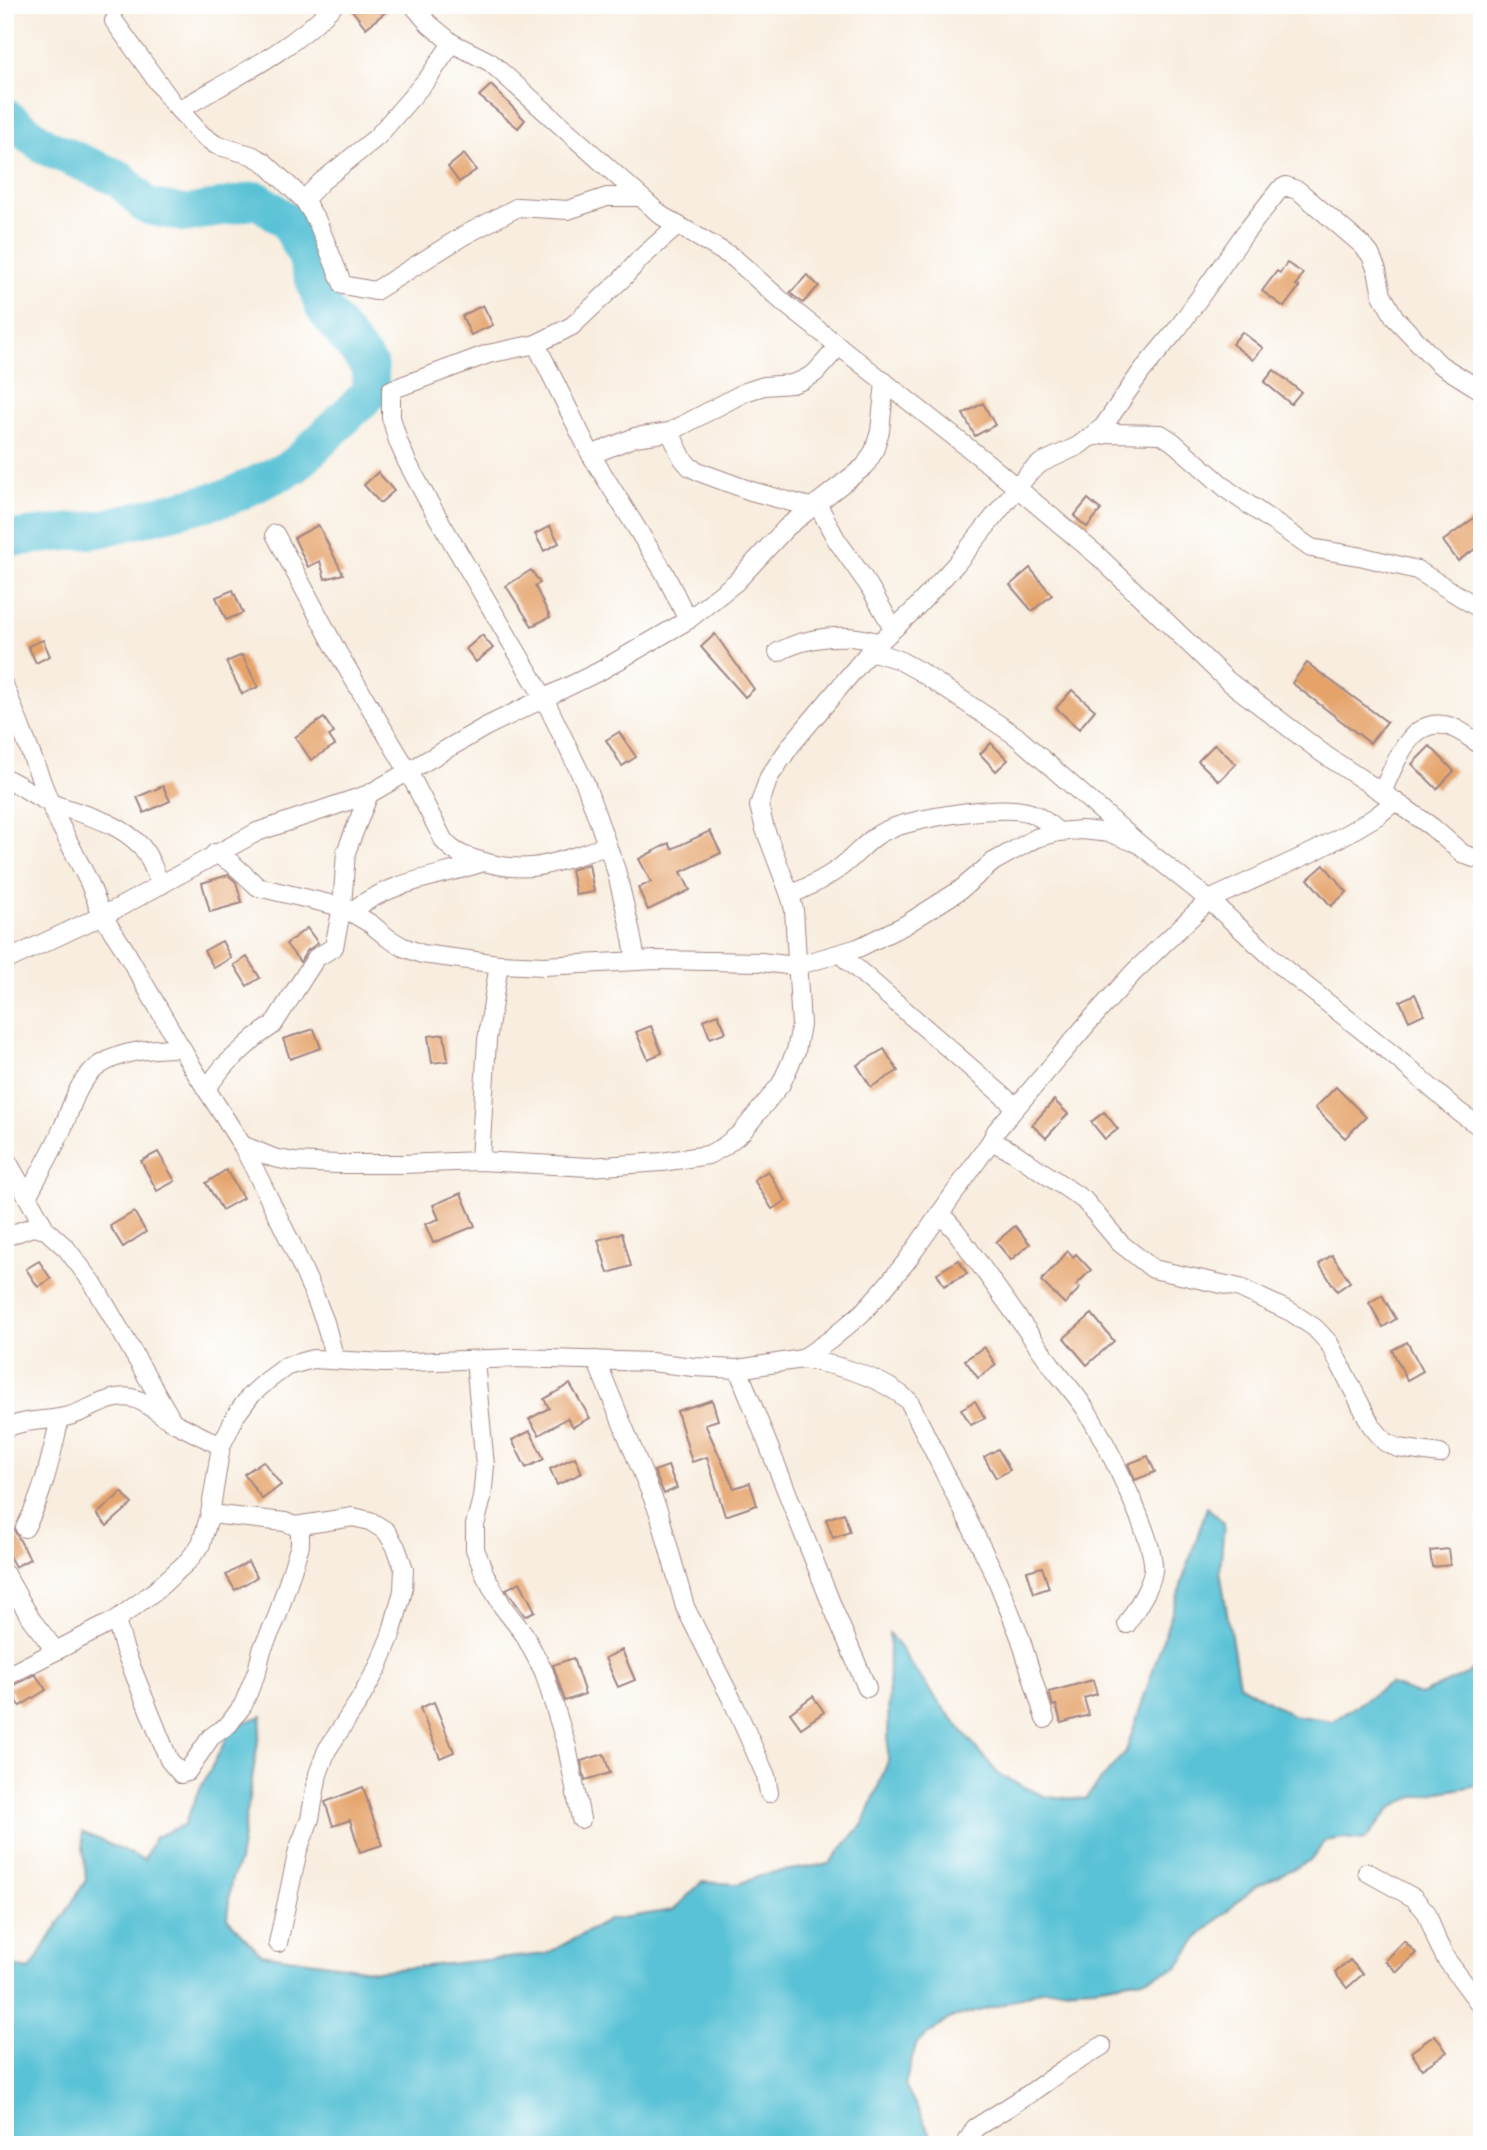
<svg xmlns="http://www.w3.org/2000/svg" width="1487" height="2150" viewBox="0 0 1487 2150" font-family="Mynerve,sans-serif">
  <style>
    .water { fill: #5ac2d6; stroke: #527080; stroke-width: 2 }
    .lines { fill: none; stroke-linecap: round; stroke-linejoin: round }
    .river { stroke: #5ac2d6; stroke-width: 37 }
    .building { fill: #e5a36b }
    .street-casing { stroke: #a18684; stroke-width: 20 }
    .street { stroke: #fff; stroke-width: 18 }
  </style>
  <rect width="100%" height="100%" fill="#fff"/>
  <filter id="ink" filterUnits="userSpaceOnUse"><feTurbulence type="fractalNoise" baseFrequency=".0143" numOctaves="2"/><feDisplacementMap in="SourceGraphic" scale="14" xChannelSelector="R" yChannelSelector="G"/><feConvolveMatrix kernelMatrix="1 2 1 2 8 2 1 2 1" color-interpolation-filters="sRGB"/></filter>
  <filter id="wash" filterUnits="userSpaceOnUse"><feTurbulence type="fractalNoise" baseFrequency=".00686" numOctaves="4" result="noise"/><feDisplacementMap in="SourceGraphic" scale="28" xChannelSelector="R" yChannelSelector="G"/><feGaussianBlur stdDeviation="1.57" result="paint"/><feColorMatrix in="noise" values="0 0 0 0 0 0 0 0 0 0 0 0 0 0 0 0 0 1.4 0 .05"/><feComposite in="paint" operator="in"/></filter>
  <g filter="url(#wash)">
    <rect width="100%" height="100%" fill="#f8edde"/>
    <path class="water" d="M 1207,1507 L 1224,1523 L 1220,1571 L 1239,1684 L 1292,1715 L 1333,1721 L 1389,1684 L 1420,1695 L 1482,1667 L 1482,1783 C 1456,1793 1410,1791 1391,1809 C 1381,1818 1374,1830 1365,1840 L 1343,1838 L 1325,1841 L 1311,1860 L 1255,1887 L 1227,1911 L 1199,1936 L 1178,1967 L 1149,1978 L 1095,1987 L 1040,1990 L 1001,2005 L 949,2019 L 916,2044 L 905,2085 L 936,2145 L 5,2145 L 5,1964 L 30,1970 L 86,1880 L 82,1832 L 144,1860 L 155,1837 L 184,1825 L 196,1797 L 233,1726 L 262,1716 L 239,1861 L 231,1881 L 227,1918 L 261,1954 L 377,1971 L 546,1954 L 609,1920 L 673,1910 L 702,1882 L 738,1884 L 769,1873 L 829,1864 L 864,1823 L 888,1761 L 889,1633 L 935,1698 L 999,1775 L 1046,1797 L 1085,1799 L 1126,1751 Z"/>
    <g class="lines">
      <path class="river" d="M 5,116 L 46,147 L 120,179 L 146,206 L 186,214 L 258,200 L 288,222 L 305,255 L 324,309 L 370,367 L 371,392 L 294,466 L 229,497 L 100,529 L 5,539"/>
    </g>
    <g id="blocks">
      <g class="building">
        <path d="M 348,5 L 394,5 L 366,28 Z"/>
        <path d="M 491,85 L 525,120 L 518,128 L 479,96 Z"/>
        <path d="M 464,154 L 476,170 L 459,182 L 448,167 Z"/>
        <path d="M 1287,263 L 1303,273 L 1296,285 L 1299,287 L 1284,307 L 1262,291 L 1277,271 L 1280,273 Z"/>
        <path d="M 807,275 L 819,286 L 803,303 L 790,293 Z"/>
        <path d="M 483,305 L 493,325 L 471,335 L 462,316 Z"/>
        <path d="M 1242,332 L 1263,348 L 1253,360 L 1232,344 Z"/>
        <path d="M 1274,370 L 1301,392 L 1291,404 L 1264,382 Z"/>
        <path d="M 983,403 L 995,425 L 975,436 L 963,414 Z"/>
        <path d="M 378,472 L 394,491 L 380,503 L 364,485 Z"/>
        <path d="M 1088,499 L 1101,510 L 1087,527 L 1074,516 Z"/>
        <path d="M 1482,512 L 1482,544 L 1458,561 L 1443,541 Z"/>
        <path d="M 318,525 L 319,526 L 343,574 L 325,579 L 320,561 L 308,567 L 294,538 Z"/>
        <path d="M 550,526 L 559,543 L 544,551 L 535,534 Z"/>
        <path d="M 1030,568 L 1052,595 L 1032,611 L 1010,585 Z"/>
        <path d="M 531,570 L 540,583 L 535,586 L 550,617 L 532,626 L 506,586 Z"/>
        <path d="M 233,590 L 243,613 L 226,620 L 216,597 Z"/>
        <path d="M 715,634 L 754,689 L 745,697 L 701,647 Z"/>
        <path d="M 482,635 L 493,648 L 476,662 L 466,649 Z"/>
        <path d="M 43,640 L 50,656 L 36,663 L 28,646 Z"/>
        <path d="M 242,655 L 258,687 L 242,694 L 226,662 Z"/>
        <path d="M 1307,663 L 1387,722 L 1370,743 L 1292,683 Z"/>
        <path d="M 1072,690 L 1095,710 L 1079,729 L 1056,708 Z"/>
        <path d="M 324,718 L 334,733 L 329,736 L 335,745 L 311,760 L 295,737 Z"/>
        <path d="M 619,732 L 636,757 L 622,766 L 606,740 Z"/>
        <path d="M 991,743 L 1008,760 L 996,771 L 980,754 Z"/>
        <path d="M 1215,744 L 1236,764 L 1219,781 L 1198,761 Z"/>
        <path d="M 1430,746 L 1454,771 L 1437,789 L 1412,764 Z"/>
        <path d="M 163,786 L 170,801 L 144,813 L 137,797 Z"/>
        <path d="M 710,831 L 721,853 L 681,872 L 690,890 L 648,910 L 638,888 L 651,882 L 639,859 L 669,843 L 672,849 Z"/>
        <path d="M 589,864 L 594,892 L 576,895 L 571,870 Z"/>
        <path d="M 1324,865 L 1347,892 L 1331,906 L 1308,879 Z"/>
        <path d="M 228,875 L 236,882 L 242,903 L 210,912 L 202,883 Z"/>
        <path d="M 307,928 L 318,943 L 307,951 L 300,962 L 286,944 Z"/>
        <path d="M 222,941 L 231,958 L 214,968 L 204,951 Z"/>
        <path d="M 247,957 L 260,978 L 247,986 L 234,965 Z"/>
        <path d="M 1415,994 L 1424,1014 L 1409,1021 L 1400,1001 Z"/>
        <path d="M 718,1014 L 726,1032 L 710,1038 L 703,1020 Z"/>
        <path d="M 651,1026 L 662,1053 L 648,1059 L 636,1032 Z"/>
        <path d="M 314,1029 L 321,1048 L 290,1059 L 283,1039 Z"/>
        <path d="M 444,1034 L 448,1061 L 432,1063 L 428,1036 Z"/>
        <path d="M 884,1049 L 898,1071 L 871,1087 L 857,1065 Z"/>
        <path d="M 1336,1087 L 1366,1117 L 1345,1138 L 1315,1108 Z"/>
        <path d="M 1054,1100 L 1068,1114 L 1046,1138 L 1032,1125 Z"/>
        <path d="M 1104,1112 L 1118,1129 L 1105,1139 L 1091,1122 Z"/>
        <path d="M 158,1152 L 175,1181 L 157,1191 L 141,1161 Z"/>
        <path d="M 226,1170 L 243,1198 L 222,1210 L 206,1183 Z"/>
        <path d="M 768,1171 L 786,1201 L 772,1209 L 754,1180 Z"/>
        <path d="M 461,1193 L 475,1226 L 433,1243 L 425,1224 L 439,1219 L 433,1205 Z"/>
        <path d="M 134,1212 L 146,1232 L 123,1247 L 110,1226 Z"/>
        <path d="M 1015,1226 L 1030,1244 L 1011,1260 L 996,1242 Z"/>
        <path d="M 622,1233 L 631,1266 L 608,1273 L 598,1240 Z"/>
        <path d="M 1068,1251 L 1073,1257 L 1076,1254 L 1091,1270 L 1076,1285 L 1080,1288 L 1065,1304 L 1041,1281 Z"/>
        <path d="M 1332,1255 L 1350,1282 L 1337,1291 L 1319,1264 Z"/>
        <path d="M 959,1260 L 967,1274 L 944,1286 L 937,1273 Z"/>
        <path d="M 39,1261 L 51,1279 L 38,1287 L 26,1269 Z"/>
        <path d="M 1382,1295 L 1396,1319 L 1383,1327 L 1369,1303 Z"/>
        <path d="M 1092,1314 L 1114,1341 L 1087,1365 L 1064,1338 Z"/>
        <path d="M 1407,1342 L 1423,1371 L 1407,1380 L 1392,1350 Z"/>
        <path d="M 984,1347 L 996,1365 L 978,1378 L 965,1360 Z"/>
        <path d="M 570,1384 L 590,1418 L 573,1427 L 567,1418 L 539,1435 L 529,1419 L 549,1408 L 544,1399 Z"/>
        <path d="M 712,1400 L 718,1420 L 705,1424 L 734,1488 L 750,1483 L 757,1505 L 725,1516 L 707,1457 L 692,1462 L 677,1411 Z"/>
        <path d="M 975,1401 L 985,1418 L 971,1425 L 961,1409 Z"/>
        <path d="M 530,1431 L 544,1459 L 526,1468 L 512,1440 Z"/>
        <path d="M 998,1449 L 1010,1470 L 996,1478 L 984,1457 Z"/>
        <path d="M 1148,1456 L 1155,1472 L 1135,1480 L 1128,1464 Z"/>
        <path d="M 575,1457 L 582,1473 L 557,1485 L 550,1469 Z"/>
        <path d="M 263,1461 L 281,1485 L 262,1499 L 244,1474 Z"/>
        <path d="M 668,1466 L 677,1488 L 664,1494 L 654,1471 Z"/>
        <path d="M 122,1492 L 132,1504 L 107,1526 L 97,1514 Z"/>
        <path d="M 5,1513 L 30,1559 L 15,1567 L 5,1549 Z"/>
        <path d="M 844,1513 L 850,1532 L 833,1538 L 826,1519 Z"/>
        <path d="M 1448,1549 L 1450,1565 L 1432,1567 L 1430,1551 Z"/>
        <path d="M 248,1562 L 257,1577 L 235,1590 L 226,1575 Z"/>
        <path d="M 1042,1567 L 1049,1588 L 1034,1593 L 1027,1571 Z"/>
        <path d="M 520,1582 L 535,1611 L 525,1616 L 506,1589 Z"/>
        <path d="M 622,1650 L 635,1680 L 618,1687 L 605,1658 Z"/>
        <path d="M 573,1658 L 585,1694 L 565,1701 L 553,1665 Z"/>
        <path d="M 35,1674 L 46,1690 L 20,1706 L 9,1688 Z"/>
        <path d="M 1093,1680 L 1097,1694 L 1084,1698 L 1089,1715 L 1061,1723 L 1056,1705 L 1053,1706 L 1049,1692 Z"/>
        <path d="M 813,1696 L 824,1712 L 801,1728 L 790,1713 Z"/>
        <path d="M 434,1702 L 454,1752 L 440,1758 L 420,1708 Z"/>
        <path d="M 604,1754 L 610,1773 L 585,1780 L 581,1761 Z"/>
        <path d="M 363,1787 L 382,1845 L 360,1852 L 350,1820 L 333,1826 L 325,1802 Z"/>
        <path d="M 1404,1941 L 1416,1953 L 1397,1972 L 1385,1961 Z"/>
        <path d="M 1350,1960 L 1363,1974 L 1347,1988 L 1335,1973 Z"/>
        <path d="M 1435,2035 L 1447,2052 L 1422,2069 L 1411,2052 Z"/>
      </g>
    </g>
  </g>
  <g filter="url(#ink)">
    <use href="#blocks" fill-opacity="0" stroke="#a18684" stroke-width="2"/>
    <g class="lines">
      <g class="street-casing">
        <g id="street">
          <path d="M 413,5 L 429,24 L 452,43 L 490,62 L 662,216 L 734,258 L 784,303 L 985,461 L 1097,555 L 1228,681 L 1325,755 L 1395,801 L 1432,827 L 1463,854 L 1474,858 L 1482,855"/>
          <path d="M 114,21 L 172,102 L 202,135 L 216,145 L 251,155 L 264,162 L 304,200 L 317,221 L 343,285 L 375,291 L 463,236 L 518,207 L 568,210 L 607,197 L 639,197"/>
          <path d="M 179,110 C 233,78 290,52 334,5"/>
          <path d="M 304,200 L 321,182 L 377,137 L 429,77 L 452,43"/>
          <path d="M 536,344 L 591,455 L 664,572 L 688,620"/>
          <path d="M 670,432 L 683,459 L 690,467 L 702,473 L 751,491 L 810,507"/>
          <path d="M 1092,437 L 1113,433 L 1161,434 L 1173,442 L 1229,491 L 1311,548 L 1364,557 L 1417,570 L 1482,610"/>
          <path d="M 591,455 L 635,437 L 670,432 L 745,392 L 764,386 L 792,384 L 803,380 L 815,373 L 839,346"/>
          <path d="M 817,503 L 836,539 L 869,586 L 893,628"/>
          <path d="M 275,534 L 338,653 L 408,771 L 444,841 C 454,853 466,857 481,861 C 532,877 560,860 607,846"/>
          <path d="M 870,651 L 897,659 L 919,671 L 1016,736 L 1139,844 L 1209,900 L 1287,971 L 1392,1054 L 1459,1112 L 1482,1128"/>
          <path d="M 778,652 C 808,636 847,632 879,643"/>
          <path d="M 5,687 L 54,813 L 89,882 L 102,915 L 123,947 L 191,1065 L 242,1145 L 255,1170 L 292,1245 L 313,1292 L 325,1322 L 335,1360"/>
          <path d="M 5,778 C 22,785 36,798 53,804 C 84,815 117,821 141,846 C 150,856 155,873 161,885"/>
          <path d="M 1382,792 C 1394,768 1408,719 1444,725 C 1458,727 1471,739 1482,746"/>
          <path d="M 215,853 L 233,864 L 258,887 L 342,907 L 371,924 L 388,938 L 403,947 L 422,954 L 499,964 L 544,966 L 656,960 L 761,962 L 796,966 L 858,948 L 905,925 L 960,890 L 993,862 L 1036,838 L 1058,832 L 1082,830 L 1110,833 L 1139,844"/>
          <path d="M 790,895 C 808,887 827,878 842,866 C 855,856 865,843 879,834 C 904,819 998,804 1027,812 C 1039,815 1049,824 1058,832"/>
          <path d="M 352,911 C 390,881 439,877 484,862"/>
          <path d="M 840,954 L 1016,1107"/>
          <path d="M 636,960 L 630,928 L 616,870 L 585,783 L 544,698 L 427,499 L 407,462 L 398,441 L 391,417 L 391,390 L 488,354 L 536,344 L 572,326 L 623,278 L 640,259 L 677,226"/>
          <path d="M 5,961 L 118,908 L 257,832 L 369,794 L 485,727 L 600,671 L 688,620 L 736,582 L 787,527 L 865,466 L 874,451 L 880,431 L 885,382"/>
          <path d="M 206,1089 L 223,1067 L 256,1037 L 273,1025 L 316,958 L 334,947 L 342,907 L 346,852 L 369,794"/>
          <path d="M 991,1141 L 1013,1152 L 1084,1200 L 1120,1243 L 1153,1269 L 1240,1288 L 1291,1312 L 1315,1328 L 1329,1343 L 1371,1425 L 1385,1442 L 1398,1448 L 1440,1454"/>
          <path d="M 242,1145 L 274,1158 L 294,1162 L 337,1164 L 402,1164 L 480,1161 L 589,1167 L 662,1162 L 708,1155 L 723,1147 L 742,1132 L 781,1084 L 796,1051 L 801,1025 L 794,910 L 790,895 L 765,829 L 759,806 L 769,777 L 791,745 L 870,651 L 912,612 L 956,564 L 1029,473 L 1041,463 L 1078,446 L 1103,427 L 1141,372 L 1178,328 L 1245,233 L 1279,190 L 1286,186 L 1299,191 L 1362,245 L 1370,254 L 1377,270 L 1382,295 L 1395,318 L 1439,364 L 1482,391"/>
          <path d="M 5,1157 L 46,1230"/>
          <path d="M 480,1161 L 487,1040 L 499,964"/>
          <path d="M 28,1195 C 40,1172 53,1151 63,1127 C 70,1112 73,1096 83,1082 C 103,1051 149,1048 182,1048"/>
          <path d="M 940,1213 L 956,1231 L 1055,1370 C 1066,1383 1076,1395 1085,1408 C 1103,1437 1157,1541 1153,1571 C 1150,1590 1136,1608 1127,1624"/>
          <path d="M 5,1237 L 32,1227 L 46,1230 L 66,1248 L 93,1283 L 173,1422 L 221,1446"/>
          <path d="M 802,1359 C 839,1365 880,1376 909,1401 L 995,1575 L 1020,1637 L 1045,1719"/>
          <path d="M 596,1360 L 659,1513 L 685,1607 L 734,1704 L 766,1776 L 769,1793"/>
          <path d="M 475,1361 L 485,1466 L 482,1498 L 475,1525 L 475,1549 L 485,1575 L 503,1607 L 524,1634 L 544,1672 L 567,1747 L 581,1819"/>
          <path d="M 738,1369 L 833,1608 L 867,1688"/>
          <path d="M 5,1429 C 26,1418 47,1422 69,1416 C 89,1411 111,1393 132,1398 C 146,1401 158,1413 170,1420"/>
          <path d="M 25,1528 C 44,1493 51,1456 60,1418"/>
          <path d="M 5,1574 L 31,1619 L 55,1650"/>
          <path d="M 116,1620 L 125,1651 L 169,1760 L 181,1774 L 187,1772 L 211,1737 L 229,1724 L 243,1705 L 257,1671 L 262,1650 L 277,1617 L 300,1545 L 300,1531 L 295,1526 L 285,1522 L 210,1514"/>
          <path d="M 5,1677 L 116,1620 L 155,1591 L 189,1560 L 201,1544 L 210,1514 L 221,1446 L 236,1415 L 250,1396 L 268,1380 L 287,1366 L 313,1359 L 385,1363 L 516,1358 L 651,1362 L 693,1367 L 738,1369 L 802,1359 L 830,1340 L 861,1314 L 882,1291 L 906,1262 L 991,1141 L 996,1131 L 1087,1024 L 1134,972 L 1209,900 L 1315,851 L 1350,832 L 1377,816 L 1395,801"/>
          <path d="M 1367,1872 L 1414,1898 L 1427,1913 L 1437,1941 L 1446,1959 L 1482,2007"/>
          <path d="M 278,1943 L 298,1850 L 310,1819 L 318,1774 L 327,1750 L 359,1701 L 378,1667 L 391,1635 L 403,1591 L 404,1569 L 396,1547 L 386,1531 L 370,1521 L 353,1517 L 295,1526"/>
          <path d="M 968,2145 L 968,2140 L 975,2128 L 1029,2094 L 1064,2069 L 1102,2046"/>
        </g>
      </g>
      <use href="#street" class="street"/>
    </g>
  </g>
  <rect width="1487" height="2150" fill="none" stroke="#fff" stroke-width="28"/>
</svg>
